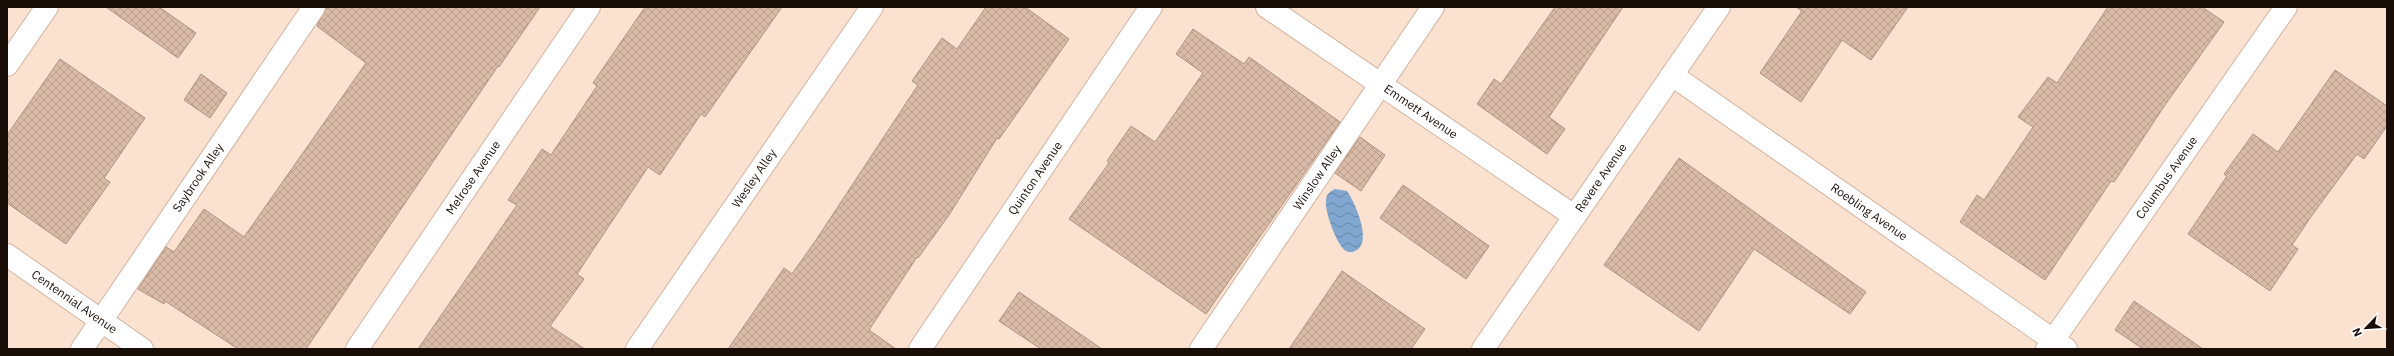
<svg xmlns="http://www.w3.org/2000/svg" width="2394" height="356" viewBox="0 0 2394 356" font-family="'IBM Plex Sans',sans-serif">
  <style>
    .water { fill: url(#water-waves) }
    .building { fill: url(#building-cross-hatch); stroke: #af917e }
    .lines { fill: none; stroke-linecap: round; stroke-linejoin: round }
    .minor-casing { stroke: #d3b3a0; stroke-width: 24 }
    .minor { stroke: #fff; stroke-width: 22 }
    .labels { text-anchor: middle; stroke-width: 4; stroke-linejoin: round; paint-order: stroke }
    .street-label { font-size: 12px; fill: #190e07; stroke: #fff }
  </style>
  <defs>
    <pattern id="water-waves" width="16" height="10" patternUnits="userSpaceOnUse"><rect width="16" height="10" fill="#81a6cf"/><path d="M0 5q4-4 8 0t8 0" fill="none" stroke="#6986a6"/></pattern>
    <pattern id="building-cross-hatch" width="8" height="8" patternUnits="userSpaceOnUse"><rect width="8" height="8" fill="#dabba7"/><path d="M0 0l8 8M0 8l8-8" fill="none" stroke="#baa08e"/></pattern>
  </defs>
  <rect width="100%" height="100%" fill="#fbe1d0"/>
  <path class="water" d="M 1335,189 L 1347,191 C 1355,202 1372,241 1357,250 C 1354,252 1349,253 1346,251 C 1337,246 1324,210 1326,200 C 1326,194 1331,191 1335,189 Z"/>
  <g class="building">
    <path d="M 106,7 L 159,7 L 196,33 L 178,58 Z"/>
    <path d="M 326,7 L 540,7 L 499,67 L 498,66 L 306,349 L 238,349 L 165,301 L 164,304 L 138,289 L 166,247 L 174,252 L 204,209 L 244,237 L 366,63 L 317,26 Z"/>
    <path d="M 645,7 L 782,7 L 705,117 L 701,114 L 660,175 L 648,167 L 577,274 L 584,279 L 550,326 L 585,349 L 418,349 L 517,205 L 508,200 L 542,149 L 551,155 L 597,86 L 593,83 Z"/>
    <path d="M 986,7 L 1025,7 L 1069,39 L 999,139 L 997,138 L 949,215 L 918,258 L 917,257 L 869,330 L 896,349 L 728,349 L 784,268 L 792,274 L 816,240 L 918,85 L 912,81 L 942,38 L 957,49 Z"/>
    <path d="M 1555,7 L 1623,7 L 1549,117 L 1565,129 L 1547,154 L 1477,104 L 1494,79 L 1501,84 Z"/>
    <path d="M 1796,7 L 1908,7 L 1871,60 L 1842,40 L 1801,102 L 1760,73 L 1802,11 Z"/>
    <path d="M 2108,7 L 2202,7 L 2224,22 L 2165,105 L 2114,182 L 2111,181 L 2045,280 L 1960,222 L 1977,195 L 1984,200 L 2033,127 L 2018,117 L 2048,77 L 2057,83 Z"/>
    <path d="M 1193,29 L 1244,64 L 1249,57 L 1340,122 L 1206,314 L 1069,219 L 1109,163 L 1107,161 L 1131,126 L 1155,142 L 1203,73 L 1176,54 Z"/>
    <path d="M 60,59 L 145,118 L 104,178 L 110,182 L 66,244 L 7,203 L 7,135 Z"/>
    <path d="M 2335,70 L 2387,106 L 2387,126 L 2364,159 L 2357,154 L 2310,218 L 2292,245 L 2298,249 L 2270,291 L 2188,234 L 2227,176 L 2224,174 L 2253,134 L 2278,152 Z"/>
    <path d="M 201,74 L 227,93 L 210,118 L 184,100 Z"/>
    <path d="M 1360,137 L 1385,155 L 1361,191 L 1335,173 Z"/>
    <path d="M 1679,158 L 1866,292 L 1850,314 L 1754,249 L 1699,331 L 1604,265 Z"/>
    <path d="M 1403,185 L 1489,246 L 1466,279 L 1380,218 Z"/>
    <path d="M 1342,271 L 1425,329 L 1411,349 L 1289,349 Z"/>
    <path d="M 1019,292 L 1102,349 L 1041,349 L 999,321 Z"/>
    <path d="M 2134,301 L 2203,349 L 2143,349 L 2115,330 Z"/>
  </g>
  <g class="lines">
    <g class="minor-casing">
      <g id="minor">
        <path id="s1" d="M 1267,7 L 1574,216"/>
        <path d="M 7,65 L 47,7"/>
        <path id="s2" d="M 1672,75 L 2066,349"/>
        <path id="s3" d="M 7,255 L 142,349"/>
        <path id="s4" d="M 82,349 L 314,7"/>
        <path id="s5" d="M 357,349 L 589,7"/>
        <path id="s6" d="M 637,349 L 872,7"/>
        <path id="s7" d="M 920,349 L 1151,7"/>
        <path id="s8" d="M 1201,349 L 1433,7"/>
        <path id="s9" d="M 1483,349 L 1719,7"/>
        <path id="s10" d="M 2047,349 L 2286,7"/>
      </g>
    </g>
    <use href="#minor" class="minor"/>
  </g>
  <g class="labels">
    <g class="street-label">
      <text dy="4" stroke="none"><textPath href="#s1" startOffset="186">Emmett Avenue</textPath></text>
      <text dy="4" stroke="none"><textPath href="#s4" startOffset="207">Saybrook Alley</textPath></text>
      <text dy="4" stroke="none"><textPath href="#s5" startOffset="207">Melrose Avenue</textPath></text>
      <text dy="4" stroke="none"><textPath href="#s6" startOffset="207">Wesley Alley</textPath></text>
      <text dy="4" stroke="none"><textPath href="#s7" startOffset="206">Quinton Avenue</textPath></text>
      <text dy="4" stroke="none"><textPath href="#s8" startOffset="207">Winslow Alley</textPath></text>
      <text dy="4" stroke="none"><textPath href="#s9" startOffset="208">Revere Avenue</textPath></text>
      <text dy="4" stroke="none"><textPath href="#s10" startOffset="209">Columbus Avenue</textPath></text>
      <text dy="4" stroke="none"><textPath href="#s2" startOffset="240">Roebling Avenue</textPath></text>
      <text dy="4" stroke="none"><textPath href="#s3" startOffset="82">Centennial Avenue</textPath></text>
    </g>
  </g>
  <rect width="2394" height="356" fill="none" stroke="#190e07" stroke-width="16"/>
  <g transform="translate(2366 328) rotate(245)" stroke="#ffffff" stroke-width="3" paint-order="stroke">
  <path d="M0-3L7 15L0 10L-7 15Z" fill="#190e07"/>
  <text y="-6" font-size="11" font-weight="bold" text-anchor="middle" fill="#190e07">N</text>
  </g>
</svg>
